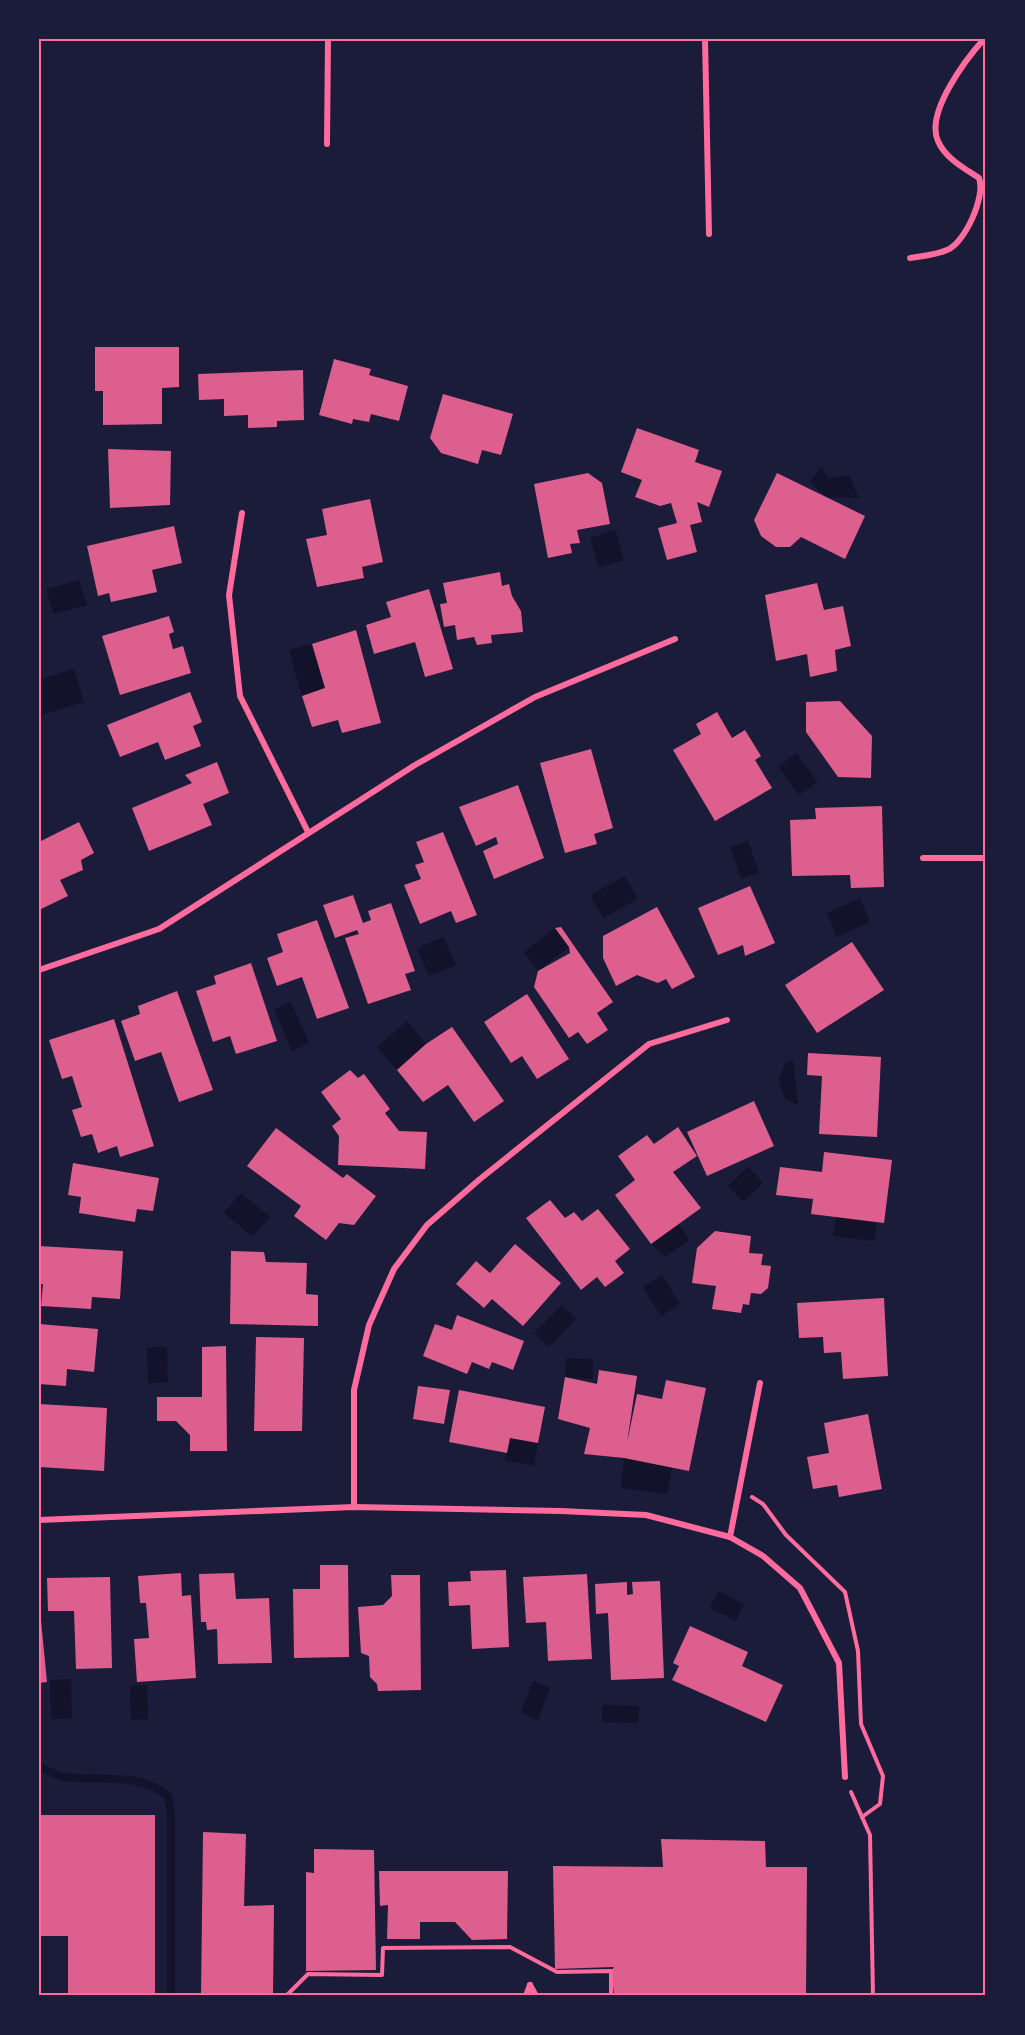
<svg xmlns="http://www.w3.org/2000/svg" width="1025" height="2035" viewBox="0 0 1025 2035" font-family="Inter,sans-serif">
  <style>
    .water { fill: #12122b }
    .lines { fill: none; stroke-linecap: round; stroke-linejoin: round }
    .stream { stroke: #12122b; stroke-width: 8 }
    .building { fill: #dd5f8e }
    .path { stroke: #ff6b9d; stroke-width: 4 }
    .minor { stroke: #ff6b9d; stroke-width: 6 }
    .neatline { fill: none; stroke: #ff6b9d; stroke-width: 2 }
  </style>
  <rect width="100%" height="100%" fill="#1b1b3a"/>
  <g class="water">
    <path d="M 821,467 L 828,478 L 849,475 L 859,498 L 826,497 L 810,482 Z"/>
    <path d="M 615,530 L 624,560 L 599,567 L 590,538 Z"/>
    <path d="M 79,580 L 87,605 L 54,614 L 46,589 Z"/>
    <path d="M 312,644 L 325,688 L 302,696 L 289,650 Z"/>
    <path d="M 74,669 L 84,702 L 39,716 L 39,679 Z"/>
    <path d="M 797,753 L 817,782 L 799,795 L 778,766 Z"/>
    <path d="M 748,841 L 759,873 L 741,879 L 730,847 Z"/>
    <path d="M 625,876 L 638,899 L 603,918 L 590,895 Z"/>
    <path d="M 860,898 L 870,922 L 837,937 L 827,913 Z"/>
    <path d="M 555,928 L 569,947 L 538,971 L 524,952 Z"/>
    <path d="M 443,937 L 456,965 L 429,976 L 417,949 Z"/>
    <path d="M 291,1002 L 309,1043 L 292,1051 L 274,1009 Z"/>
    <path d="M 407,1021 L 426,1044 L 397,1070 L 377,1047 Z"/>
    <path d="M 793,1060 L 798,1105 L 785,1099 L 779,1080 L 785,1063 Z"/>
    <path d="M 748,1166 L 763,1183 L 743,1202 L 728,1186 Z"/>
    <path d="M 241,1193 L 270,1217 L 253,1237 L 224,1213 Z"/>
    <path d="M 836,1217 L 877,1223 L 874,1241 L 833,1236 Z"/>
    <path d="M 676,1221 L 690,1240 L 665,1257 L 651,1244 Z"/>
    <path d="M 662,1275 L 680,1304 L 661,1316 L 643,1287 Z"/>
    <path d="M 562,1305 L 576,1319 L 549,1347 L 534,1333 Z"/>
    <path d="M 147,1347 L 167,1347 L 168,1382 L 148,1383 Z"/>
    <path d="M 566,1358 L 593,1359 L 593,1379 L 565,1377 Z"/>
    <path d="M 510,1438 L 538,1443 L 534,1466 L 505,1460 Z"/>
    <path d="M 624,1458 L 672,1468 L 667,1494 L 621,1488 Z"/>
    <path d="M 718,1591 L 744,1604 L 736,1621 L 710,1608 Z"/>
    <path d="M 71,1679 L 72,1718 L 51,1719 L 50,1680 Z"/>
    <path d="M 533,1681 L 550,1688 L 538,1720 L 521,1713 Z"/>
    <path d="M 147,1685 L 148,1719 L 131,1720 L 130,1686 Z"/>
    <path d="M 602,1705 L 639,1706 L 638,1723 L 602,1722 Z"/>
  </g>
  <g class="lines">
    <path class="stream" d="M 39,1766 C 47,1770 56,1776 65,1777 C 100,1781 138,1772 168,1796 L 171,1812 L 171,1996"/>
  </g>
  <g class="building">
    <path d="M 95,347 L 179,347 L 179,387 L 162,388 L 162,424 L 103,425 L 103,391 L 95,391 Z"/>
    <path d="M 334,359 L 371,369 L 369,375 L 408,386 L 399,421 L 371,414 L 369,422 L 353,419 L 352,424 L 319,415 Z"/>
    <path d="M 303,370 L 304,420 L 277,421 L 277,427 L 248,428 L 248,415 L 224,416 L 224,399 L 199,400 L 198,374 Z"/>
    <path d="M 443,394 L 513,414 L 501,455 L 482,450 L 478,464 L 441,453 L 430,438 Z"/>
    <path d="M 637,428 L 699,450 L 695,462 L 722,471 L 709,507 L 697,502 L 702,522 L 690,525 L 697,552 L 667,560 L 658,528 L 677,523 L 671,503 L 660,506 L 635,497 L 642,480 L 621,472 Z"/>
    <path d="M 108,449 L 171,451 L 170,505 L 110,508 Z"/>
    <path d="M 588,473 L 602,483 L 610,524 L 577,530 L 580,543 L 570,544 L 572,553 L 548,558 L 534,484 Z"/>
    <path d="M 777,473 L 865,516 L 845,559 L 801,537 L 790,547 L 776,547 L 761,536 L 754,520 Z"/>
    <path d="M 370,499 L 383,562 L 362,567 L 364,578 L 317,587 L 306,539 L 327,535 L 322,509 Z"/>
    <path d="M 174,526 L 182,563 L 152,570 L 157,592 L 111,602 L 109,593 L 98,596 L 87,546 Z"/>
    <path d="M 500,572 L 502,586 L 509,584 L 512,596 L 521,611 L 523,632 L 491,635 L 492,643 L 477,645 L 474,637 L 457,640 L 455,625 L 444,627 L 440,604 L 447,603 L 443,583 Z"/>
    <path d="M 817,583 L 824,610 L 843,606 L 851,646 L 835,650 L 837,671 L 810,677 L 807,654 L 776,661 L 765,595 Z"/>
    <path d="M 429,589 L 453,669 L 425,677 L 415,642 L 374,654 L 366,625 L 391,617 L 386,602 Z"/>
    <path d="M 169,616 L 174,632 L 169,634 L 173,649 L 183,646 L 191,673 L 120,695 L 102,636 Z"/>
    <path d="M 356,630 L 381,723 L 342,733 L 338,720 L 312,727 L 302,696 L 325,688 L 312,644 Z"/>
    <path d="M 190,692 L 202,722 L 193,726 L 201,746 L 165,760 L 158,742 L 120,757 L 107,725 Z"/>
    <path d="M 840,701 L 872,736 L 871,778 L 838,777 L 806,732 L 806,702 Z"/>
    <path d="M 717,712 L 732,738 L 745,730 L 761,756 L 755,760 L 772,788 L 715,821 L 673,750 L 701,734 L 696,724 Z"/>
    <path d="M 591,749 L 613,828 L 594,834 L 597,844 L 565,853 L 540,763 Z"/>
    <path d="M 217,762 L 229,793 L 203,804 L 212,825 L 149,851 L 132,808 L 192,783 L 185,775 Z"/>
    <path d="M 518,785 L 544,858 L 494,879 L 483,851 L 498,844 L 496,837 L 476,846 L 459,807 Z"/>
    <path d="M 882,806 L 884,887 L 851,888 L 850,875 L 792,876 L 790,820 L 816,819 L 815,808 Z"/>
    <path d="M 79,822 L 94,853 L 81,860 L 83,870 L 60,880 L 68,896 L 39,910 L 39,842 Z"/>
    <path d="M 443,832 L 477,915 L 456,923 L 451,911 L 420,924 L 404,885 L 421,879 L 415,865 L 424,862 L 416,842 Z"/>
    <path d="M 750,886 L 775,943 L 745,956 L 743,945 L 718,955 L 698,908 Z"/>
    <path d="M 353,895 L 363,923 L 371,920 L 368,911 L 391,903 L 415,971 L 405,974 L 411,990 L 368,1004 L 345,938 L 359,934 L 357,930 L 335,938 L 323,905 Z"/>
    <path d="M 657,907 L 695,977 L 672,989 L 666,979 L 658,983 L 637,975 L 616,986 L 603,958 L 603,936 Z"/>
    <path d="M 317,920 L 349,1008 L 317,1019 L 302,977 L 277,986 L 267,958 L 283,952 L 277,934 Z"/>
    <path d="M 561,927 L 613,1002 L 597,1013 L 608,1030 L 587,1044 L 578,1032 L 569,1038 L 534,987 L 538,971 L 570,953 L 569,947 L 555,928 Z"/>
    <path d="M 852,942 L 884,990 L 817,1033 L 785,985 Z"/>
    <path d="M 251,963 L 277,1041 L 236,1054 L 230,1036 L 213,1042 L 196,991 L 216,984 L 214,976 Z"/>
    <path d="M 177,991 L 213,1090 L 179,1102 L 161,1052 L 135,1061 L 121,1021 L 140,1014 L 138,1006 Z"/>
    <path d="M 527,994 L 569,1059 L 537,1079 L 522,1056 L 511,1063 L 484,1022 Z"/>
    <path d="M 114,1019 L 154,1146 L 120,1157 L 117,1146 L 98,1153 L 92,1134 L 81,1137 L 72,1110 L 82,1107 L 72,1076 L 62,1079 L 49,1040 Z"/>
    <path d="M 452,1027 L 504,1101 L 474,1122 L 448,1085 L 423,1102 L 397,1070 L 426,1044 Z"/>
    <path d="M 808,1053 L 881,1057 L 877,1137 L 819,1134 L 822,1076 L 807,1075 Z"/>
    <path d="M 350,1070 L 358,1078 L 364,1074 L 390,1109 L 385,1113 L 399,1131 L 427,1132 L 425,1169 L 338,1165 L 339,1136 L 332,1126 L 341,1119 L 321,1092 Z"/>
    <path d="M 754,1101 L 774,1146 L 707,1176 L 687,1132 Z"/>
    <path d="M 678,1127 L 697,1156 L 673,1172 L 701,1208 L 651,1244 L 615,1195 L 635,1180 L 618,1156 L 647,1135 L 654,1144 Z"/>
    <path d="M 276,1128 L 343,1178 L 347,1174 L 376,1196 L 354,1225 L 339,1223 L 326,1240 L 294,1216 L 301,1206 L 247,1166 Z"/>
    <path d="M 824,1152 L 892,1160 L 884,1223 L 811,1214 L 813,1199 L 776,1195 L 780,1167 L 822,1172 Z"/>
    <path d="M 73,1163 L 159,1178 L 153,1211 L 137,1209 L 135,1222 L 79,1213 L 81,1197 L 68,1195 Z"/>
    <path d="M 550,1200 L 565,1218 L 574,1212 L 582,1221 L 598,1209 L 630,1249 L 615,1261 L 624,1273 L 605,1287 L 597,1277 L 581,1290 L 526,1218 Z"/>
    <path d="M 715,1231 L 751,1236 L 749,1253 L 763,1254 L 761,1265 L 771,1266 L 768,1288 L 761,1294 L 751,1293 L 749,1305 L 743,1304 L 741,1313 L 712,1309 L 716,1286 L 692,1283 L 697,1248 Z"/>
    <path d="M 515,1244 L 561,1283 L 523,1326 L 492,1299 L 484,1308 L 456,1284 L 476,1261 L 490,1273 Z"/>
    <path d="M 39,1246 L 123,1251 L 120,1299 L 92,1297 L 91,1309 L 41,1306 L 43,1284 L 39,1284 Z"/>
    <path d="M 231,1251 L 264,1252 L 266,1262 L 307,1263 L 306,1294 L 318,1295 L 318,1326 L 230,1324 Z"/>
    <path d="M 884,1298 L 888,1376 L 843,1379 L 841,1352 L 824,1353 L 823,1337 L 799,1338 L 797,1303 Z"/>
    <path d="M 457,1315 L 524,1341 L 513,1370 L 492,1362 L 489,1369 L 472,1362 L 467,1374 L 423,1356 L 435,1324 L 452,1330 Z"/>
    <path d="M 39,1324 L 98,1329 L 94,1372 L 67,1369 L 66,1386 L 39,1384 Z"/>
    <path d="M 256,1337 L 304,1338 L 302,1431 L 254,1431 Z"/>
    <path d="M 226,1346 L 227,1451 L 190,1451 L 190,1435 L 176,1421 L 157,1421 L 157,1397 L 202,1397 L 202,1347 Z"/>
    <path d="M 599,1370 L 637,1376 L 627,1443 L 637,1394 L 662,1399 L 666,1380 L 706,1388 L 689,1471 L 624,1458 L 584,1454 L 590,1428 L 558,1419 L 565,1377 L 597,1384 Z"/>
    <path d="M 418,1386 L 450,1390 L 444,1424 L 413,1419 Z"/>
    <path d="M 459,1390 L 545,1407 L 538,1443 L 510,1438 L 507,1453 L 449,1442 Z"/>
    <path d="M 39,1404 L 107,1408 L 104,1471 L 39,1467 Z"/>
    <path d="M 868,1414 L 882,1489 L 839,1497 L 837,1485 L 813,1489 L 807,1457 L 829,1453 L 824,1423 Z"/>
    <path d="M 320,1565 L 348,1565 L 349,1657 L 294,1658 L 293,1589 L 320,1589 Z"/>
    <path d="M 506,1570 L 509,1647 L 472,1649 L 470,1605 L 449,1606 L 448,1582 L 471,1581 L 470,1571 Z"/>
    <path d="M 181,1573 L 182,1596 L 191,1595 L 196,1678 L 137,1682 L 134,1639 L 149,1638 L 146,1603 L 140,1603 L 138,1576 Z"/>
    <path d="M 234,1573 L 236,1599 L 269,1598 L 272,1663 L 218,1664 L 217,1629 L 207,1630 L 206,1622 L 201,1622 L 199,1574 Z"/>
    <path d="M 587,1574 L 592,1659 L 548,1661 L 546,1622 L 526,1623 L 523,1577 Z"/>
    <path d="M 391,1575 L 420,1575 L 421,1690 L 378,1691 L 377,1684 L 370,1677 L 369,1656 L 361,1653 L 358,1607 L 383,1605 L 392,1596 Z"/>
    <path d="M 110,1577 L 112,1668 L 76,1669 L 74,1611 L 48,1611 L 47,1578 Z"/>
    <path d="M 660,1581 L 664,1678 L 611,1680 L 608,1613 L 596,1614 L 595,1584 L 627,1582 L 627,1595 L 633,1594 L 632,1582 Z"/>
    <path d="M 39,1600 L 47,1682 L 39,1683 Z"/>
    <path d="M 690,1626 L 748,1652 L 742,1666 L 783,1685 L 766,1722 L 672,1680 L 679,1666 L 673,1663 Z"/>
    <path d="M 39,1815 L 155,1815 L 155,1996 L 68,1996 L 68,1936 L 39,1936 Z"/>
    <path d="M 203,1832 L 246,1834 L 244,1906 L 274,1905 L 273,1996 L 201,1996 Z"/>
    <path d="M 661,1839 L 765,1841 L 766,1867 L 807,1867 L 806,1996 L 614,1994 L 611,1971 L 614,1967 L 555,1969 L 553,1866 L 663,1867 Z"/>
    <path d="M 314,1849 L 374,1850 L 376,1970 L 306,1971 L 306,1872 L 314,1873 Z"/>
    <path d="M 379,1871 L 508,1871 L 507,1939 L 472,1940 L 455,1922 L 420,1922 L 420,1939 L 387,1939 L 388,1905 L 380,1906 Z"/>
  </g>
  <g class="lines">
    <g class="path">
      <path d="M 752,1497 L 763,1504 L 786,1535 L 845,1592 L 858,1651 L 861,1724 L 883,1776 L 880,1804 L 862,1817"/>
      <path d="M 851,1792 L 870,1835 L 873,1996"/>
      <path d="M 286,1996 L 308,1974 L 382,1975 L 383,1948 L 510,1947 L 557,1972 L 611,1971 L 611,1996"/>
    </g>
    <g class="minor">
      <path d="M 705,39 L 709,234"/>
      <path d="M 327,144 L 328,39"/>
      <path d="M 910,258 C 922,256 936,255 947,250 C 965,243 986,196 979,178 C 964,168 945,158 938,141 C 925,113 966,59 984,39"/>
      <path d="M 242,513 L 229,595 L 240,696 L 308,832"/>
      <path d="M 923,858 L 986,858"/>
      <path d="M 39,970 L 159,929 L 415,765 L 535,697 L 675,639"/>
      <path d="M 354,1507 L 354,1390 L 369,1325 L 394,1269 L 427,1225 L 480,1179 L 649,1044 L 727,1020"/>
      <path d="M 39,1520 L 354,1507 L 561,1511 L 646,1515 L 730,1537 L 763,1556 L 800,1588 L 839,1663 L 845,1777"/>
      <path d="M 730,1537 L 760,1383"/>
      <path d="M 530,1985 L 536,1996"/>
      <path d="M 526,1996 L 530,1985"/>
    </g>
  </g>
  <rect width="1025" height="2035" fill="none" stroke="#1b1b3a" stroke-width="81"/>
  <rect x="40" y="40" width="944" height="1954" class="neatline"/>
</svg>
